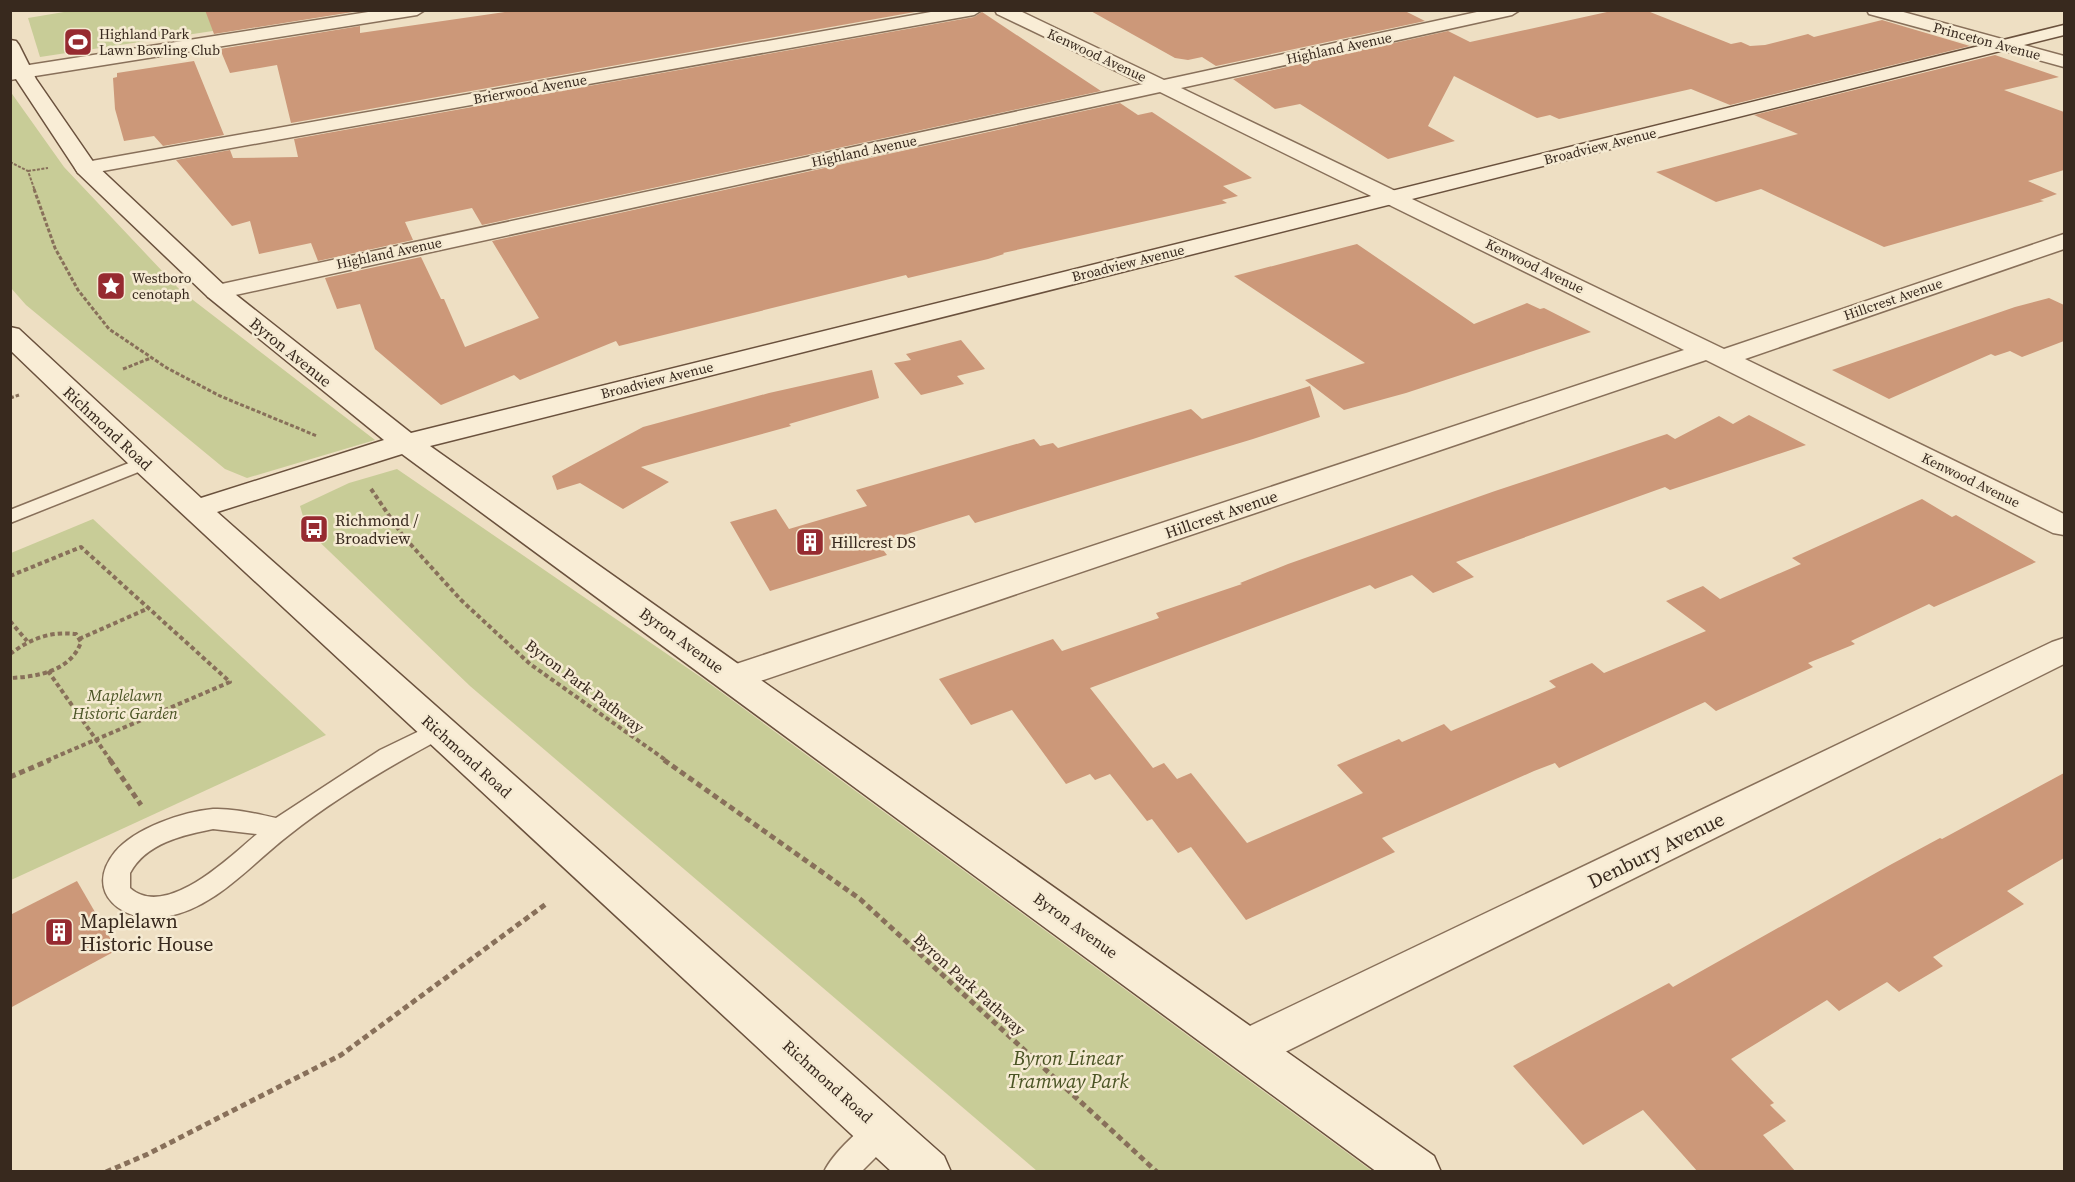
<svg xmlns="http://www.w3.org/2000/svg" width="2075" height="1182" viewBox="0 0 2075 1182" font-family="'Source Serif 4',serif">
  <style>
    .green { fill: #c8cc97 }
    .building { fill: #cc9879 }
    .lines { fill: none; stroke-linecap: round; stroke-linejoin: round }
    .lane-casing { stroke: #88705a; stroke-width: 3 }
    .street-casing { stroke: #88705a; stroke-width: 3 }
    .secondary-casing { stroke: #6a513d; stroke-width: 3 }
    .path-far3 { stroke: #88705a; stroke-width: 2; stroke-dasharray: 3 1.5; stroke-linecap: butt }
    .path-far2 { stroke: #88705a; stroke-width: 3; stroke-dasharray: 4 2; stroke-linecap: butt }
    .path-far1 { stroke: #88705a; stroke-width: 4; stroke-dasharray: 4.5 3; stroke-linecap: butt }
    .path { stroke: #88705a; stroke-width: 5; stroke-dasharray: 6 4; stroke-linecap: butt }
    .lane { fill: #f9edd6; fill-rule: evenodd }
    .street { fill: #f9edd6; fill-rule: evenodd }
    .secondary { fill: #f9edd6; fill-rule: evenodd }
    .labels { text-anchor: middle; stroke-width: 5; stroke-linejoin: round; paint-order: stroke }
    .far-poi-label { font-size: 14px; fill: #38291e; stroke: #f5ead2; text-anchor: start }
    .far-street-label { font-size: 14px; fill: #38291e; stroke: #f5ead2 }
    .street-label { font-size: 16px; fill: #38291e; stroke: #f5ead2 }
    .poi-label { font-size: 16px; fill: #38291e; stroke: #f5ead2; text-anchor: start }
    .park-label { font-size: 16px; font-style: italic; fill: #4a5424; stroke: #f5ead2 }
    .near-street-label { font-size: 20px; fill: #38291e; stroke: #f5ead2 }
    .near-poi-label { font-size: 20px; fill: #38291e; stroke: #f5ead2; text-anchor: start }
    .near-park-label { font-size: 20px; font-style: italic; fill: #4a5424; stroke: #f5ead2 }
  </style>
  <rect width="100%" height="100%" fill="#eedfc3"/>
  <g class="green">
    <path d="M 76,10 L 280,10 L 285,20 L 40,57 L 28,18 Z"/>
    <path d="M 10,91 L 64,167 L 180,290 L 375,440 L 247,478 L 225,469 L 26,305 L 11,288 Z"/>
    <path d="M 397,469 L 702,678 L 1372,1171 L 1037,1171 L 470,686 L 307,530 L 300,506 L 349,483 Z"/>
    <path d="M 93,519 L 326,735 L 11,880 L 11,553 Z"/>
  </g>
  <g class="building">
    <path d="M 205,10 L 359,10 L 359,11 L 214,34 Z"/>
    <path d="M 518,10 L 926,10 L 291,123 L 277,65 L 230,73 L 220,49 L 360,26 L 360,33 Z"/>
    <path d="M 1089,10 L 1403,10 L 1425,21 L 1216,66 L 1202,57 L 1188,60 L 1175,58 Z"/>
    <path d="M 1616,10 L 1645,10 L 1731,44 L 1741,42 L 1750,46 L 1765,45 L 1808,34 L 1814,37 L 1882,20 L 1970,46 L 1730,105 L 1691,89 L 1559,119 L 1550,115 L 1537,118 L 1454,76 L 1428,126 L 1455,141 L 1388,159 L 1300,104 L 1275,109 L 1233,79 L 1448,31 L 1470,42 Z"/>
    <path d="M 982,12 L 1101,91 L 482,225 L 472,208 L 405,222 L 413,240 L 318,261 L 311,243 L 259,254 L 250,221 L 232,226 L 176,160 L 230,150 L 233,158 L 298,157 L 294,139 L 974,17 Z"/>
    <path d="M 1995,55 L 2059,77 L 2004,90 L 2064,112 L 2064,170 L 2028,181 L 2057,194 L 2040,200 L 2044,201 L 1884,247 L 1761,189 L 1716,202 L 1656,172 L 1798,134 L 1754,115 Z"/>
    <path d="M 194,61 L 224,135 L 163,146 L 154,136 L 124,141 L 115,109 L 113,78 L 117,77 L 117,73 Z"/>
    <path d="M 1120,103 L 1138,115 L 1152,112 L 1252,178 L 1223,186 L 1238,196 L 1222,200 L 1227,203 L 1003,253 L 1004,254 L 988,259 L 908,278 L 906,275 L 619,346 L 616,341 L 520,380 L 514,375 L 441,405 L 375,349 L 360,304 L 337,309 L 325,278 L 421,257 L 441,299 L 444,299 L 465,347 L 539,318 L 492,241 Z"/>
    <path d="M 1357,244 L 1474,324 L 1527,303 L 1540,309 L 1544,308 L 1591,332 L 1406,393 L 1344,410 L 1305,380 L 1365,363 L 1234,276 Z"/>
    <path d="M 2049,298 L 2064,305 L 2064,341 L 2022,357 L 2010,351 L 1995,356 L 1991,354 L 1889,399 L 1832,370 L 2015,307 Z"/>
    <path d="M 961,340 L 985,369 L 957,376 L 964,384 L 921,395 L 894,363 L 911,360 L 906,354 Z"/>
    <path d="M 872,370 L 879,398 L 789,424 L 791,426 L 641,467 L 669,482 L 623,509 L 580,483 L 557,490 L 552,476 L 643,427 L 769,393 Z"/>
    <path d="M 1310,386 L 1320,417 L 1253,439 L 975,523 L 969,515 L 878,543 L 887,555 L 770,591 L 730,522 L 776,509 L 789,529 L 867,506 L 856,490 L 1034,439 L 1040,446 L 1053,443 L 1058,448 L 1191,409 L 1202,419 Z"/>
    <path d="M 1749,415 L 1806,445 L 1670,490 L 1665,487 L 1456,562 L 1474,577 L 1433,593 L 1412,575 L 1375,589 L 1370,585 L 1090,688 L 1153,768 L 1164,763 L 1177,779 L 1191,773 L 1247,843 L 1363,793 L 1337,765 L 1399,739 L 1402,742 L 1444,724 L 1451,731 L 1556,687 L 1549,681 L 1592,663 L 1604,673 L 1706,631 L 1666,601 L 1703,586 L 1720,599 L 1801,564 L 1792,558 L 1922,499 L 1952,517 L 1956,515 L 2036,562 L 1934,607 L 1929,604 L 1851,641 L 1855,644 L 1808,663 L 1813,667 L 1716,711 L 1705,702 L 1559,768 L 1555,763 L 1534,771 L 1382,838 L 1395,852 L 1246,920 L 1191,847 L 1178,853 L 1152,819 L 1147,821 L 1110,774 L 1095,780 L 1090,774 L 1066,784 L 1012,710 L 971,725 L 939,679 L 1053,639 L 1062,651 L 1159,618 L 1156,613 L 1242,584 L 1240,583 L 1288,564 L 1495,491 L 1667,434 L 1675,439 L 1719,416 L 1733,424 Z"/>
    <path d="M 2064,773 L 2064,858 L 2007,891 L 2024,904 L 1933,957 L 1943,966 L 1899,992 L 1887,982 L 1839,1011 L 1827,1000 L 1731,1059 L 1774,1103 L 1770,1105 L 1786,1121 L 1763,1135 L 1796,1172 L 1698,1172 L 1643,1110 L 1583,1145 L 1513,1066 L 1669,983 L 1673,987 L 1890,865 L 1940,838 L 1942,839 Z"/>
    <path d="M 77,881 L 117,950 L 10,1008 L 10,915 Z"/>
  </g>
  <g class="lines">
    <g class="lane-casing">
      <g id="lane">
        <path d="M 144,457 L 151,459 L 153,463 L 151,467 L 10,523 L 10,510 Z"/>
        <path d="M 438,722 L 446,724 L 450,730 L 446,736 C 393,764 337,797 289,835 C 250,865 216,908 165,917 C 124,924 82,893 115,852 C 135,828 182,812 213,809 C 234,808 256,814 276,818 L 380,750 ZM 213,829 L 257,834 C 230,857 166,920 130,888 L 130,873 C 146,843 183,835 213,829 Z"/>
        <path d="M 882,1116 L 893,1120 L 897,1130 L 893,1140 L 861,1172 L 824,1172 C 832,1154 864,1123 882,1116 Z"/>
      </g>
    </g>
    <g class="street-casing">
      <g id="street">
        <path d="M 381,10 L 425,10 L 417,15 L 10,80 L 10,68 Z"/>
        <path d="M 942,10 L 982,10 L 974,15 L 86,174 L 78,173 L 75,168 L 78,163 L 86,162 Z"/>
        <path d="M 995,10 L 1018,10 L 1164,80 L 1486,10 L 1520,10 L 1512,15 L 1181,88 L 1724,349 L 2064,234 L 2064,249 L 1745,359 L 2064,514 L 2064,535 L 2053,533 L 1706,360 L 734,690 L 721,687 L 716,678 L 721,669 L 1684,350 L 1160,92 L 217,299 L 208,297 L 205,292 L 208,287 L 217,285 L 1143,84 L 997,14 Z"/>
        <path d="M 1867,10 L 1896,10 L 2064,56 L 2064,67 L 1869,14 Z"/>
        <path d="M 2064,638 L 2064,664 L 1263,1063 L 1247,1069 L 1231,1063 L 1224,1049 L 1231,1035 L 2052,642 Z"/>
      </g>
    </g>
    <g class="secondary-casing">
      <path id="secondary" d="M 2064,25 L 2064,35 L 430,446 L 1434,1156 L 1441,1172 L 1377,1172 L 402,454 L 217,512 L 944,1156 L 951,1172 L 892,1172 L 134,469 L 10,350 L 10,327 L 19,329 L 201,498 L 384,440 L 208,297 L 78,173 L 16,79 L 10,66 L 10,40 L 16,41 L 19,45 L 36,79 L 94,163 L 226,287 L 411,433 Z"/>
    </g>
    <g class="path-far3">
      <path d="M 10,162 L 28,171 L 35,191"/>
      <path d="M 28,171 L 48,168"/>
    </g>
    <g class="path-far2">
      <path d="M 34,189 L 55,248 L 78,290 L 109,329 L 167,368 L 220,396 L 317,436"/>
      <path d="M 123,369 L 151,358"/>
      <path d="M 10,398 L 19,395"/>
    </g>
    <g class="path-far1">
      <path d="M 371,489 L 403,536 L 461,600 L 530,664 L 667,761"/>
      <path d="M 10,576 L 81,547 L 230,682 L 46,761"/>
      <path d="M 10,621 L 27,641"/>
      <path d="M 79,639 L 149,608"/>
      <path d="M 10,654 C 30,639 50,631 76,634 L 81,642 C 71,671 37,677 10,678"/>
      <path d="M 48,671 L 111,761"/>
    </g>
    <g class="path">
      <path d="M 110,760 L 141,805"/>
      <path d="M 664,760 L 860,899 L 1157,1172"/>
      <path d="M 10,777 L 50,760"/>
      <path d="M 106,1172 L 148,1154 L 341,1055 L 546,904"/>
    </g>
    <use href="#lane" class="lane"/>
    <use href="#street" class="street"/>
    <use href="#secondary" class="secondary"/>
  </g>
  <defs>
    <g id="stadium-square" transform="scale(1.5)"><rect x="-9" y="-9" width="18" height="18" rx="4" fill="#962a30" stroke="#f5ead2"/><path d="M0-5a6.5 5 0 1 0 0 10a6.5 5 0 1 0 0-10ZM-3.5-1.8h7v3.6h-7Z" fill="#fff"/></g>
    <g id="sight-square" transform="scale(1.5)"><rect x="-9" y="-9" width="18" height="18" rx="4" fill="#962a30" stroke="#f5ead2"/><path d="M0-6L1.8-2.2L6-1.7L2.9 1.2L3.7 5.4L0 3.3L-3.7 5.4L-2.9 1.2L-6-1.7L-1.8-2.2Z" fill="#fff"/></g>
    <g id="bus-square" transform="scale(1.5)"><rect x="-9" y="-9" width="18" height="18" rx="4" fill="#962a30" stroke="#f5ead2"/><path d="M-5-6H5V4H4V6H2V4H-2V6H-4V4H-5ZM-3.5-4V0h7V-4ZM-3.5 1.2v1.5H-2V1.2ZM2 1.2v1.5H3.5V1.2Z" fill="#fff"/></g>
    <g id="building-square" transform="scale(1.5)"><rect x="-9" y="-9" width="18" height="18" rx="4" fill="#962a30" stroke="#f5ead2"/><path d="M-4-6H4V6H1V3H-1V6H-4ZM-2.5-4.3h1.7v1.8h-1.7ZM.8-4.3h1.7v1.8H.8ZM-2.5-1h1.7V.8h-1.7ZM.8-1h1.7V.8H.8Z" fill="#fff"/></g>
  </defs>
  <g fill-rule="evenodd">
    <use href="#stadium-square" x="78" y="42"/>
    <use href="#sight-square" x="111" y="286"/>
    <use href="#bus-square" x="314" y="529"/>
    <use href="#building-square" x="810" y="542"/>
    <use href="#building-square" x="59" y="932"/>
  </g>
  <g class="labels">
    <g class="far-poi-label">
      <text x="99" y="39">Highland Park<tspan x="99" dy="16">Lawn Bowling Club</tspan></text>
      <text x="132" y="283">Westboro<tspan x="132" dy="16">cenotaph</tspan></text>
    </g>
    <g class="far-street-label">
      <text transform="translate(1987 41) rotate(15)" y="5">Princeton Avenue</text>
      <text transform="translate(1339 48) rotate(-12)" y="5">Highland Avenue</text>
      <text transform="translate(1097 55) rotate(25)" y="5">Kenwood Avenue</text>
      <text transform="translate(530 89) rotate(-10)" y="5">Brierwood Avenue</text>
      <text transform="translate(1600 146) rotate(-14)" y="5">Broadview Avenue</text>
      <text transform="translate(864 151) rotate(-12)" y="5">Highland Avenue</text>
      <text transform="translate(389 253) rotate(-12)" y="5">Highland Avenue</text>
      <text transform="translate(1128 263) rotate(-14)" y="5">Broadview Avenue</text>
      <text transform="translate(1535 266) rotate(26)" y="5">Kenwood Avenue</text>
      <text transform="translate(1893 299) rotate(-19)" y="5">Hillcrest Avenue</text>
      <text transform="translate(657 380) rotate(-14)" y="5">Broadview Avenue</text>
      <text transform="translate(1971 480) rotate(26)" y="5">Kenwood Avenue</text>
    </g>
    <g class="street-label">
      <text transform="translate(291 352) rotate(39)" y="6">Byron Avenue</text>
      <text transform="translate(108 428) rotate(43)" y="6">Richmond Road</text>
      <text transform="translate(1221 514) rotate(-19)" y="6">Hillcrest Avenue</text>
      <text transform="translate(682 640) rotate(36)" y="6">Byron Avenue</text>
      <text transform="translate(585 686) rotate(37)" y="6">Byron Park Pathway</text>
      <text transform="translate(467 756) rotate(42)" y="6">Richmond Road</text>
      <text transform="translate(1076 925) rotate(36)" y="6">Byron Avenue</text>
      <text transform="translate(970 984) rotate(42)" y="6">Byron Park Pathway</text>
      <text transform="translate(828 1081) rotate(42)" y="6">Richmond Road</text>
    </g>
    <g class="poi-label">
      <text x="335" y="526">Richmond /<tspan x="335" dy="18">Broadview</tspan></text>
      <text x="831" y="548">Hillcrest DS</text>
    </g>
    <g class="park-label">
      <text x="125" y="701">Maplelawn<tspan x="125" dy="18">Historic Garden</tspan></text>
    </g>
    <g class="near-street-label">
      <text transform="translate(1656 850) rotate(-26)" y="7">Denbury Avenue</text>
    </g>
    <g class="near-poi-label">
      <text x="80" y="928">Maplelawn<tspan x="80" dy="23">Historic House</tspan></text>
    </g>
    <g class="near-park-label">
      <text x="1068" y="1065">Byron Linear<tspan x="1068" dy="23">Tramway Park</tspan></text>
    </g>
  </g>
  <rect width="2075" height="1182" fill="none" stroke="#38291e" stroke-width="24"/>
</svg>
